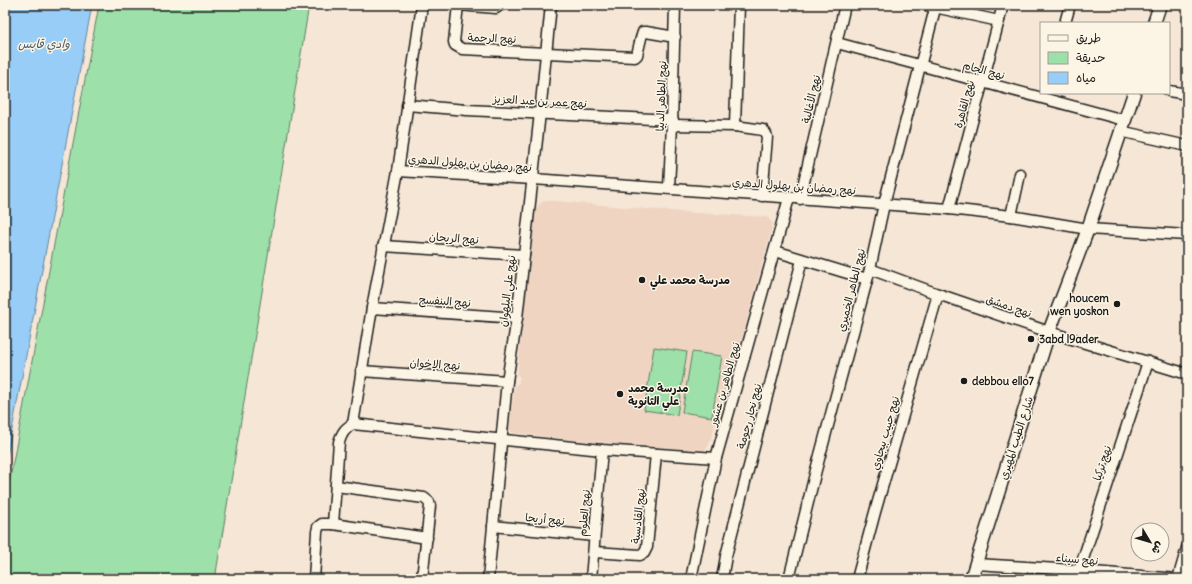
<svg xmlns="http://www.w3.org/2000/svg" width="1192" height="584" viewBox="0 0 1192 584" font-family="Delius,'Playpen Sans Arabic',sans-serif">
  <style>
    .built { fill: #efd4c2 }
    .green { fill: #9ee0aa; stroke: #5d7e63 }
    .water { fill: #97cdf6; stroke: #66869f }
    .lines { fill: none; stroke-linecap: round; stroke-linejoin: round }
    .minor-casing { stroke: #1c1c1c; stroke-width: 13 }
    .tertiary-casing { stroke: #1c1c1c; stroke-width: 15 }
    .minor { stroke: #fcf5e5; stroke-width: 10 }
    .tertiary { stroke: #fcf5e5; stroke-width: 12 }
    .poi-dot { fill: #1c1c1c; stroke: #fcf5e5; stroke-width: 1.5 }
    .labels { text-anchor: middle; stroke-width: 3; stroke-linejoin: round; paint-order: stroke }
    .street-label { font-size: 11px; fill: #1c1c1c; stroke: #fcf5e5 }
    .poi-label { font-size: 11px; font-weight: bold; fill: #1c1c1c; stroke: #fcf5e5; text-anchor: start }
    .water-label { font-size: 12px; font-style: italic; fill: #475a68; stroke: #fcf5e5 }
  </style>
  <rect width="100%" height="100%" fill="#f6e6d5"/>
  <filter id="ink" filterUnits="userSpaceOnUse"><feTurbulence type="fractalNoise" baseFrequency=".025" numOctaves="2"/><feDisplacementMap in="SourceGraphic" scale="8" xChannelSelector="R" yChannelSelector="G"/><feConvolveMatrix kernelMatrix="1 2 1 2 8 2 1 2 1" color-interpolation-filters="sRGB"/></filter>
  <g filter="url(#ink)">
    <path class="built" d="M 544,200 L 681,212 L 767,217 L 773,224 L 741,342 L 709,445 L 705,450 L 610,444 L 513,433 L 509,430 L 515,385 L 519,383 L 519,380 L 520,377 L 517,375 L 535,209 Z"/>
    <g class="green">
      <path d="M 99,5 L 309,5 L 215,579 L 5,579 L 5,505 Z"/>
      <path d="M 654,347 L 687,352 L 677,415 L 644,410 Z"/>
      <path d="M 692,352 L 722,356 L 712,417 L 682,412 Z"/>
    </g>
    <path class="water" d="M 9,5 L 92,5 L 5,467 L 5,25 Z"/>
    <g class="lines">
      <g class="minor-casing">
        <g id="minor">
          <path d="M 458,5 L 454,42 L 455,45 L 462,49 L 635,57 L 637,55 L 641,38 L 643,32 L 646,32 L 675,37"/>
          <path d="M 458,5 L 496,8 L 500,5"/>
          <path d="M 925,5 L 999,21"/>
          <path d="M 1065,23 L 1070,5"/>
          <path d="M 837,43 L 1124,120"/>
          <path d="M 1169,91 L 1187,94"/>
          <path d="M 407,105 L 467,110 L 673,120"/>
          <path d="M 672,125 L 735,126 L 763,130 L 766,134 L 767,137 L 762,196"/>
          <path d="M 735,126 L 739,5"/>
          <path d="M 1120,131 L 1187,146"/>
          <path d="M 398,171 L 533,179 L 949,209 L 1011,216 L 1088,229 L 1187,235"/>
          <path d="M 669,188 L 672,125 L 675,5"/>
          <path d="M 800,199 L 845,5"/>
          <path d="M 949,209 L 1003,5"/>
          <path d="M 1011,216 L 1020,174"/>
          <path d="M 383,246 L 524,255"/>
          <path d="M 775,251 L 867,279"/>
          <path d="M 870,269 L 938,294 L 1049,332 L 1187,374"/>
          <path d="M 372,308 L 517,318"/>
          <path d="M 361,371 L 507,381"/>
          <path d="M 353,424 L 372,308 L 398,171 L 422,5"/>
          <path d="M 336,486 L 424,498 L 429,502 L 430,506 L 422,579"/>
          <path d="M 333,524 L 339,442 C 342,433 345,428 353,424 L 602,450 L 716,458"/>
          <path d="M 493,526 L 594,536"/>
          <path d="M 594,552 L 640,555 L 644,553 L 647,547 L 656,454"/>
          <path d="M 976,564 L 1058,569 L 1177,579"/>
          <path d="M 1079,571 L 1148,362"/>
          <path d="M 314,579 L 317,532 L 318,527 L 322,524 L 333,524 L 427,538"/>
          <path d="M 488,579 L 507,381 L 517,318 L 540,113 L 551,5"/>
          <path d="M 591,579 L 602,450"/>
          <path d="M 691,579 L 716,458 L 789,198"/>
          <path d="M 722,579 L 726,556 L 802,260"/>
          <path d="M 789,579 L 816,470 L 870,269 L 884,204 L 936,5"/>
          <path d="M 857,579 L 875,512 L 938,294"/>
          <path d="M 1178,579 L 1187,548"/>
        </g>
      </g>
      <g class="tertiary-casing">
        <g id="tertiary">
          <path d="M 1154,23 L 1160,5"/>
          <path d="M 971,579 L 1049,332 L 1088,229 L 1134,93"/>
        </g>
      </g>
      <use href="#minor" class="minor"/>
      <use href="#tertiary" class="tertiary"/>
    </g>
  </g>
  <g class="poi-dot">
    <circle cx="642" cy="280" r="4"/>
    <circle cx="1117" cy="304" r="4"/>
    <circle cx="1031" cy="339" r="4"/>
    <circle cx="964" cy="381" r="4"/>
    <circle cx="620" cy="394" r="4"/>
  </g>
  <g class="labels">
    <g class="street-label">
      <text transform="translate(492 38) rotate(2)" y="4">نهج الرحمة</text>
      <text transform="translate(984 70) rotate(15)" y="4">نهج الجام</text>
      <text transform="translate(661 96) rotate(-88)" y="4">نهج الطاهر الدبيا</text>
      <text transform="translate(811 99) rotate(-77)" y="4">نهج الأغالبة</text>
      <text transform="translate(540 101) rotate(3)" y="4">نهج عمر بن عبد العزيز</text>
      <text transform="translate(964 104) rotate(-75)" y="4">نهج القاهرة</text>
      <text transform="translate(470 163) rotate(4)" y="4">نهج رمضان بن بهلول الدهري</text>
      <text transform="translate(794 186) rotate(4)" y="4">نهج رمضان بن بهلول الدهري</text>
      <text transform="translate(454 238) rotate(4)" y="4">نهج الريحان</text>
      <text transform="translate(851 290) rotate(-76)" y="4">نهج الطاهر الخميري</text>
      <text transform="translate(507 291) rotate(-83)" y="4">نهج علي البلهوان</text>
      <text transform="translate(445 301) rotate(4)" y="4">نهج البنفسج</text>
      <text transform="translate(1009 306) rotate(19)" y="4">نهج دمشق</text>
      <text transform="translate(435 364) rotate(4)" y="4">نهج الإخوان</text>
      <text transform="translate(724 384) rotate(-74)" y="4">نهج الطاهر بن عشور</text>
      <text transform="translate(749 416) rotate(-75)" y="4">نهج نجار رحومة</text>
      <text transform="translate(885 433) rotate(-74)" y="4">نهج حبيب بيجاوي</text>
      <text transform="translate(1016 438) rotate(-72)" y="4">شارع الطيب المهيري</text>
      <text transform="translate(1102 463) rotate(-72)" y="4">نهج تركيا</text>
      <text transform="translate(584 513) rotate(-85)" y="4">نهج العلوم</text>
      <text transform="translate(638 516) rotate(-84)" y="4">نهج القادسية</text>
      <text transform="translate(545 519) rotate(6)" y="4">نهج أريحا</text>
      <text transform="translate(1077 559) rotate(5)" y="4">نهج سيناء</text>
    </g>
    <g class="poi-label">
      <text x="650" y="284">مدرسة محمد علي</text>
      <text x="1109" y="302" text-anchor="end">houcem<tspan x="1109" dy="13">wen yoskon</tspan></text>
      <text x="1039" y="343">3abd l9ader</text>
      <text x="972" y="385">debbou ello7</text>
      <text x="628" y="392">مدرسة محمد<tspan x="628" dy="13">علي الثانوية</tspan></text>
    </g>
    <g class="water-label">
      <text x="44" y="48">وادي قابس</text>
    </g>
  </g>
  <rect width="1192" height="584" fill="none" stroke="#fcf5e5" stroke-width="20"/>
  <rect x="10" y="10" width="1172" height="564" fill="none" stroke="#1c1c1c" stroke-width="1.5" filter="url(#ink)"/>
  <rect x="1040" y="22" width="130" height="72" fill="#fcf5e5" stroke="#a29e95"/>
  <rect x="1048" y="35" width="20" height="6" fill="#fcf5e5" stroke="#a29e95"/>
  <text x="1076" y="42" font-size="12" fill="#1c1c1c">طريق</text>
  <rect x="1048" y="52" width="20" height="12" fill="#9ee0aa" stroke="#a29e95"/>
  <text x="1076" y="62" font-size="12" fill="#1c1c1c">حديقة</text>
  <rect x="1048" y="72" width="20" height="12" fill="#97cdf6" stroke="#a29e95"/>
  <text x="1076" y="82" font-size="12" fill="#1c1c1c">مياه</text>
  <g transform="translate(1150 542) rotate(128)"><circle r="19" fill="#fcf5e5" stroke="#a29e95"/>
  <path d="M0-3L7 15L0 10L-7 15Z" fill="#1c1c1c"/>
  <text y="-6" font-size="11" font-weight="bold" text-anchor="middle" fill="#1c1c1c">ش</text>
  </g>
</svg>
